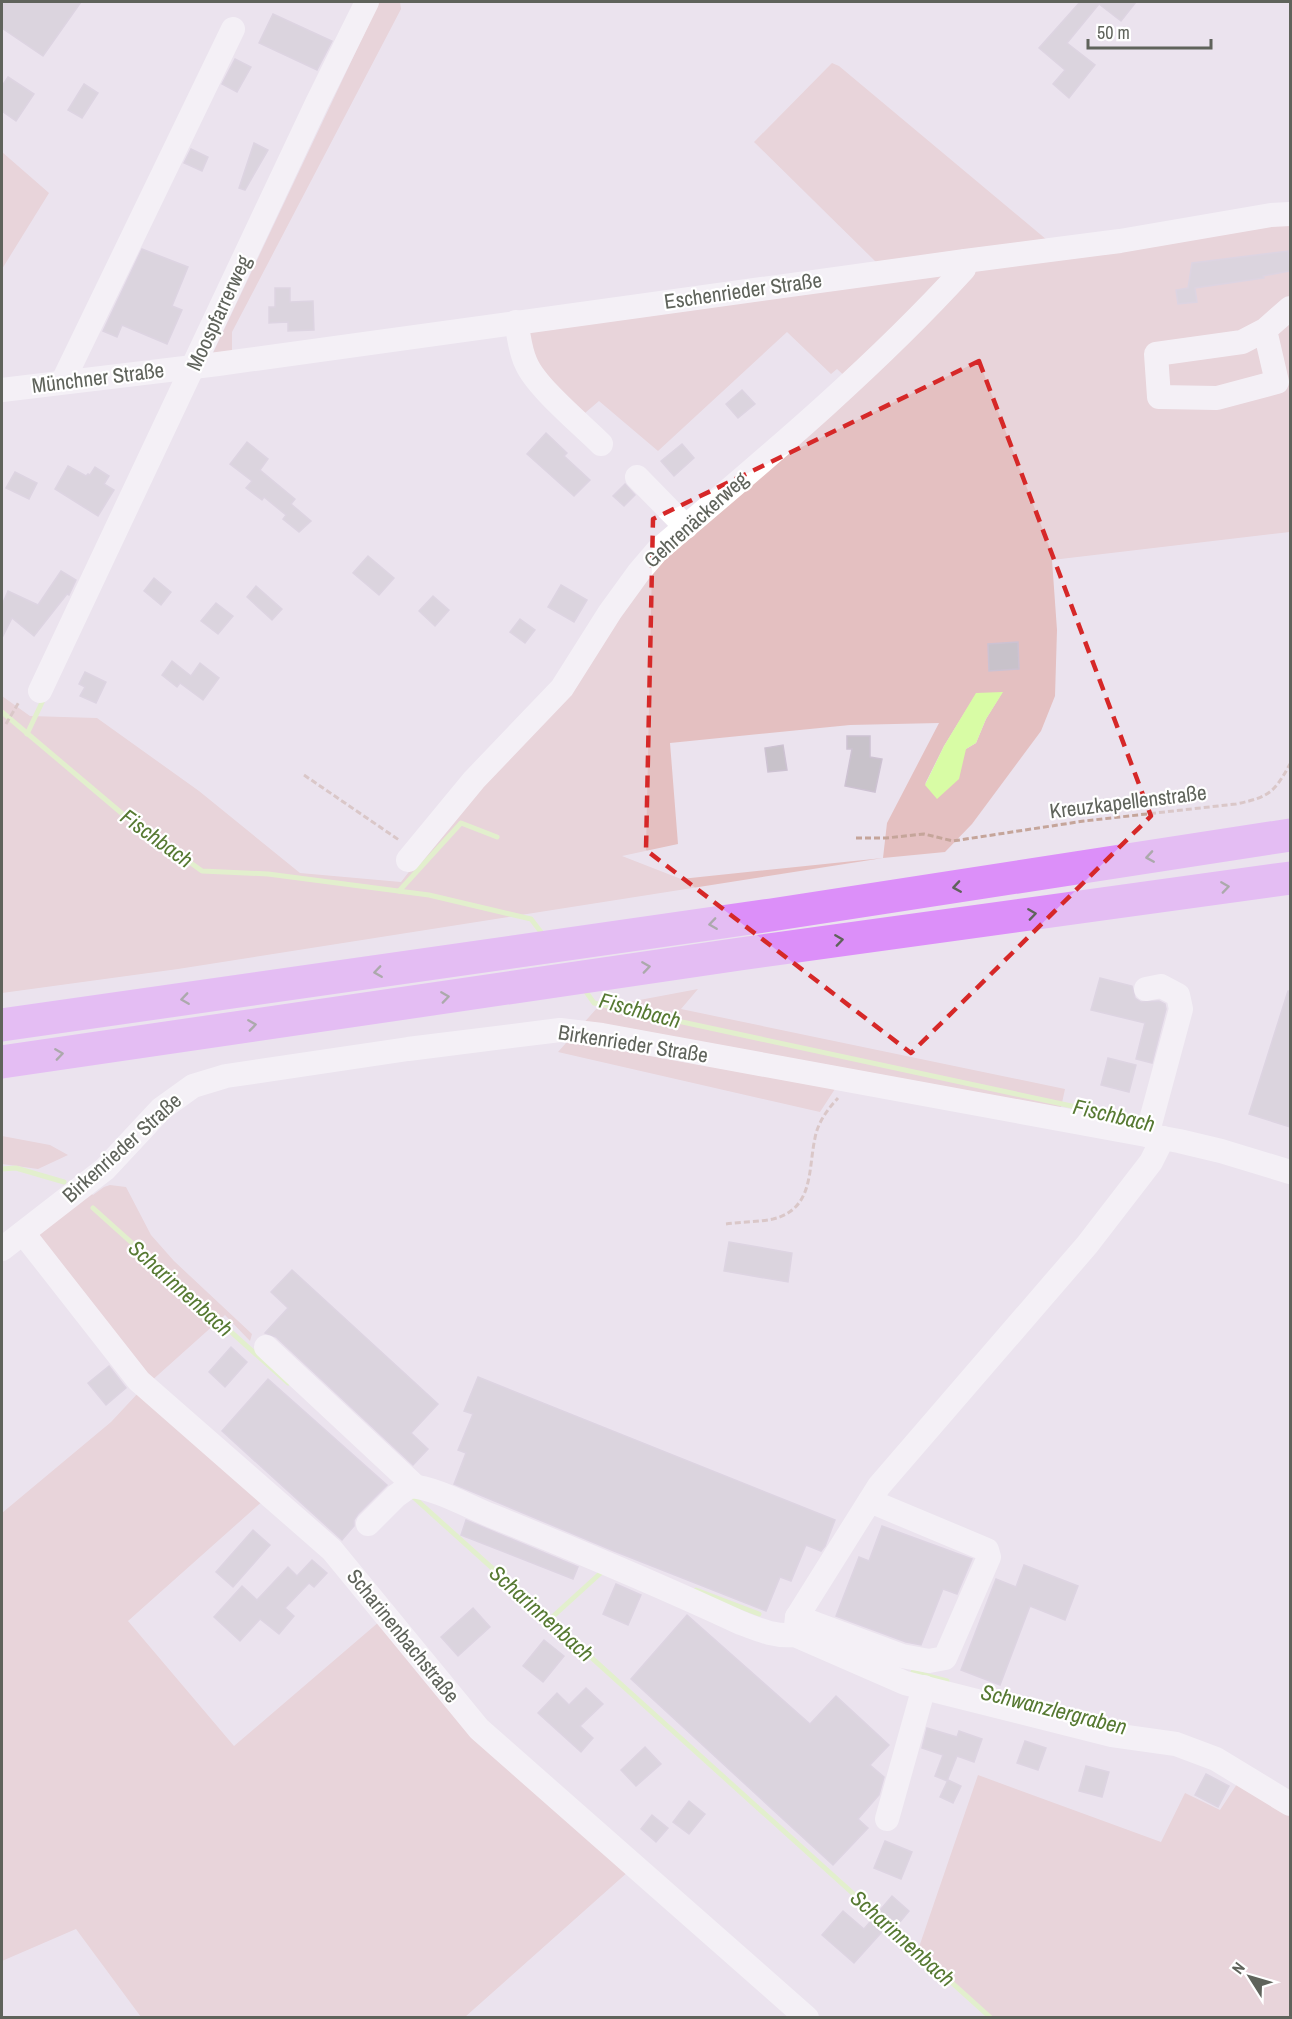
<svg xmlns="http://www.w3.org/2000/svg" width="1292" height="2019" viewBox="0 0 1292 2019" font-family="'Archivo Narrow',sans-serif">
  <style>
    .green { fill: #e4c0c1; fill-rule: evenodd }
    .water { fill: #d8fca5 }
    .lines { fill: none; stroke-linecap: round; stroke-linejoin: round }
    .stream { stroke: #d8fca5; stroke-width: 5 }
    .building { fill: #c8c2ca; stroke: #cdc2d2; stroke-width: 1.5 }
    .path { stroke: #c5a59a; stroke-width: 3; stroke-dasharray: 6 3; stroke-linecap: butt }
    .minor { stroke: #fff; stroke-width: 24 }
    .highway { stroke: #dc8ff9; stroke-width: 33 }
    .oneway { stroke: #5f635b }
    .marked { fill: none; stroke: #d62828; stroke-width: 4.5; stroke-dasharray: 12 8; stroke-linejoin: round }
    .labels { text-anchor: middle; stroke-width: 4.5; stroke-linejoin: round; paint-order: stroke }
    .street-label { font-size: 21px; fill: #5f635b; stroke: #fff }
    .water-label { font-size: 22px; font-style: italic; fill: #567932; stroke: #fff }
  </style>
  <rect width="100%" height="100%" fill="#ebe3ee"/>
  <g class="green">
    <path d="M 377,2 L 400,2 L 401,9 L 232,332 L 232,351 L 213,353 L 377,7 Z"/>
    <path d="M 832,63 L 839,66 L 1047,240 L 877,263 L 754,142 Z"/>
    <path d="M 2,152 L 49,193 L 2,269 Z"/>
    <path d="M 1271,225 L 1290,225 L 1290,532 L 1052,560 L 1057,630 L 1055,696 L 1041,731 L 972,824 L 945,852 L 883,858 L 178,969 L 2,993 L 2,696 L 30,716 L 97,718 L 199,791 L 300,873 L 401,882 L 642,575 L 976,270 ZM 1002,693 L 986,719 L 976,743 L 966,749 L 925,784 L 944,746 L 976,694 ZM 939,723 L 887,823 L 883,858 L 681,879 L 622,856 L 678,844 L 670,743 L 850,725 Z"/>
    <path d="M 949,273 L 849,380 L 837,369 L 831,374 L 787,332 L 658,451 L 599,401 L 585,413 L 534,368 L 528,332 Z"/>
    <path d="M 698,989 L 681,1009 L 1065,1089 L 1060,1112 L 846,1072 L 820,1112 L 558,1052 L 597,1008 Z"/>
    <path d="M 2,1136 L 50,1145 L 68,1155 L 38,1169 L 2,1164 Z"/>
    <path d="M 110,1185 L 126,1187 L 151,1235 L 174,1261 L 252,1334 L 250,1341 L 225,1315 L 149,1383 L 37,1234 L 88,1191 L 93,1195 L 104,1187 Z"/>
    <path d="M 139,1392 L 265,1499 L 128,1621 L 234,1746 L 380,1621 L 629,1871 L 465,2017 L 141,2017 L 76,1929 L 2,1961 L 2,1513 L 111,1422 Z"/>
    <path d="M 978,1775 L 1161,1842 L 1185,1793 L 1220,1810 L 1239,1781 L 1290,1812 L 1290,2017 L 992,2017 L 918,1950 Z"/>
  </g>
  <path class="water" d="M 1003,692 L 986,719 L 976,743 L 966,749 L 959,779 L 937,799 L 925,785 L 944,746 L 976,693 Z"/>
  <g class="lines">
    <g class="stream">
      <path d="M 2,712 L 125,816 L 202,871 L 268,874 L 429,895 L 531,919 L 544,936"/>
      <path d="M 27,734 L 45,696"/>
      <path d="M 399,891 L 461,823 L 497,837"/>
      <path d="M 584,989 L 594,1003 L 1146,1122"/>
      <path d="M 2,1169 L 16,1168 L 64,1182"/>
      <path d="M 93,1208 L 288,1383"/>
      <path d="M 410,1494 L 991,2018"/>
      <path d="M 696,1590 L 759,1614"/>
      <path d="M 549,1620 L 604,1570"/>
      <path d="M 913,1672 L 947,1681"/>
    </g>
  </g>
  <g class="building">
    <path d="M 5,2 L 81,2 L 43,56 L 2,28 L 2,7 Z"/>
    <path d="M 1080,2 L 1136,2 L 1121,21 L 1099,4 L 1067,43 L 1095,65 L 1069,98 L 1053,84 L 1065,70 L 1039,48 Z"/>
    <path d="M 273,14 L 332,41 L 317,70 L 259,43 Z"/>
    <path d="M 235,59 L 251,67 L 237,92 L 222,84 Z"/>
    <path d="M 8,77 L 34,94 L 16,121 L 2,111 L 2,86 Z"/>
    <path d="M 84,84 L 98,93 L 82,118 L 68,110 Z"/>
    <path d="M 254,143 L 268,150 L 245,190 L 239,188 Z"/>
    <path d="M 191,149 L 208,157 L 202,171 L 184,163 Z"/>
    <path d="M 142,249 L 188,267 L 172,306 L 182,310 L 167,344 L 122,325 L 117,337 L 103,331 Z"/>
    <path d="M 1288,251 L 1290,271 L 1263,276 L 1264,278 L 1195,288 L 1197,302 L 1178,304 L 1176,290 L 1188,288 L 1192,263 Z"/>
    <path d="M 275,288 L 290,288 L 290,302 L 313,301 L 314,330 L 288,331 L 288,322 L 269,323 L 269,307 L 275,307 Z"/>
    <path d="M 742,390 L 755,404 L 738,418 L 726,404 Z"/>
    <path d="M 546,433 L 567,453 L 564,456 L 590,480 L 574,496 L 527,454 Z"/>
    <path d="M 247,442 L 268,459 L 260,470 L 295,499 L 291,504 L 311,521 L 299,532 L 283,519 L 286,515 L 264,497 L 262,500 L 246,488 L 252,481 L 230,464 Z"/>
    <path d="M 682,444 L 694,458 L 674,476 L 661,461 Z"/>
    <path d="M 68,466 L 86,476 L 88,474 L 90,475 L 95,467 L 109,476 L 104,484 L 114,490 L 98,516 L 55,489 Z"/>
    <path d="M 15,472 L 37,483 L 29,499 L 6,488 Z"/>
    <path d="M 625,484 L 635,495 L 624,506 L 613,496 Z"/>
    <path d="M 368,556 L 394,578 L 379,595 L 353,573 Z"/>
    <path d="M 61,571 L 76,580 L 69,595 L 67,594 L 34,636 L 12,618 L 2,638 L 2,605 L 8,591 L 38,605 Z"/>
    <path d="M 154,578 L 171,592 L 161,605 L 144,591 Z"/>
    <path d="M 561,585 L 587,600 L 574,622 L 548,607 Z"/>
    <path d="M 256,586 L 282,609 L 272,620 L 247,597 Z"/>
    <path d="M 433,596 L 449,610 L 435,626 L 419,611 Z"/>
    <path d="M 216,603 L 233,616 L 218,634 L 201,621 Z"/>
    <path d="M 520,619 L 535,630 L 525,643 L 510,632 Z"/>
    <path d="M 1018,642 L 1019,669 L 989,671 L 988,644 Z"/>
    <path d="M 172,661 L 191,676 L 200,663 L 219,678 L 203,700 L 180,683 L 177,687 L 162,675 Z"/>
    <path d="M 85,672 L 106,682 L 96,703 L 80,696 L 85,687 L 79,684 Z"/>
    <path d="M 847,736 L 870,736 L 870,757 L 882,759 L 875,792 L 845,786 L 852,749 L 847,749 Z"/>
    <path d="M 783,745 L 787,770 L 768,772 L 765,748 Z"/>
    <path d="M 1100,978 L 1132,986 L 1135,998 L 1141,1002 L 1159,1001 L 1165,1004 L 1166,1009 L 1152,1063 L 1136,1059 L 1145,1023 L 1091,1010 Z"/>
    <path d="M 1288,991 L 1290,991 L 1290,1127 L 1249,1114 Z"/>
    <path d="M 1108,1058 L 1136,1065 L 1129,1092 L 1101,1085 Z"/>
    <path d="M 729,1242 L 792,1253 L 788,1282 L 724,1271 Z"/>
    <path d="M 292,1270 L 438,1404 L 411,1433 L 428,1449 L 413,1465 L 276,1337 L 265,1333 L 288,1308 L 271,1292 Z"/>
    <path d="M 231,1347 L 247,1362 L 225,1387 L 209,1372 Z"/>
    <path d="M 109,1366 L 126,1388 L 106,1405 L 88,1383 Z"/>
    <path d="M 478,1377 L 835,1520 L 825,1546 L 821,1551 L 806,1545 L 791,1581 L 780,1577 L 766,1611 L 614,1551 L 454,1484 L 466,1453 L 458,1450 L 473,1414 L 464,1411 Z"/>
    <path d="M 268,1379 L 387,1485 L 358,1514 L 354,1520 L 354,1526 L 342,1540 L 222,1431 Z"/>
    <path d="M 466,1520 L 578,1567 L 573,1579 L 461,1535 Z"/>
    <path d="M 882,1526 L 972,1559 L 957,1594 L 943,1589 L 921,1645 L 906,1642 L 836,1616 L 859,1557 L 869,1561 Z"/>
    <path d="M 253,1530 L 270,1545 L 233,1587 L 216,1572 Z"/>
    <path d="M 312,1560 L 327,1573 L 314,1587 L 309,1583 L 285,1608 L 294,1616 L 279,1634 L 260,1619 L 240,1641 L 214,1617 L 242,1586 L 257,1600 L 288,1567 L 297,1576 Z"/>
    <path d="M 1024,1565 L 1078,1586 L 1065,1620 L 1030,1606 L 1000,1685 L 961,1670 L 996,1579 L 1016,1587 Z"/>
    <path d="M 616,1584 L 641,1595 L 628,1625 L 603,1614 Z"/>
    <path d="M 473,1608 L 490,1627 L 458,1656 L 441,1637 Z"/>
    <path d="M 687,1615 L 810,1724 L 836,1696 L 889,1745 L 870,1765 L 884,1777 L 879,1795 L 858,1819 L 868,1828 L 833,1865 L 631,1679 Z"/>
    <path d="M 544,1640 L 564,1656 L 543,1682 L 523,1666 Z"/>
    <path d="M 586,1688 L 603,1704 L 580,1726 L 593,1738 L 581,1752 L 538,1713 L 557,1693 L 569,1705 Z"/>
    <path d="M 927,1728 L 957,1737 L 959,1731 L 982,1739 L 974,1762 L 957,1756 L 947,1781 L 935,1776 L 943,1755 L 922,1748 Z"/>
    <path d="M 1025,1741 L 1046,1748 L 1038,1770 L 1017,1763 Z"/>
    <path d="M 645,1747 L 661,1764 L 636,1786 L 621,1770 Z"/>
    <path d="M 1086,1766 L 1109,1772 L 1102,1797 L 1079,1791 Z"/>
    <path d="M 1206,1774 L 1229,1786 L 1218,1807 L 1195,1795 Z"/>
    <path d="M 948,1780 L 961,1786 L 953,1803 L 940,1797 Z"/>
    <path d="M 689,1801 L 705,1814 L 689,1834 L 673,1822 Z"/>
    <path d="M 652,1815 L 668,1828 L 656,1842 L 641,1829 Z"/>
    <path d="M 885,1841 L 912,1852 L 901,1879 L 874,1868 Z"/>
    <path d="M 892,1896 L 909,1911 L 895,1928 L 890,1923 L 854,1963 L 822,1935 L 843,1911 L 864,1929 Z"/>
  </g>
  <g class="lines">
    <g class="path">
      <path d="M 6,724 L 19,702"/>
      <path d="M 304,775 L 399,840"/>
      <path d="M 856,838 L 886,838 L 924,834 L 953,841 L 1084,821 L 1236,804 C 1269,797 1274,793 1290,764"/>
      <path d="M 726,1224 C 741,1222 758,1222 773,1219 C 814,1209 808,1170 815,1138 C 818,1122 827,1110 838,1098"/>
    </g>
    <g class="minor">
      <path d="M 516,322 C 519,335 520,351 526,363 C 536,387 581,424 601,444"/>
      <path d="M 1265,330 L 1277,382 L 1217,398 L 1159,397 L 1156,354 L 1242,342 L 1265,330 L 1290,308"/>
      <path d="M 63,381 L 233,29"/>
      <path d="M 2,390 L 218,364 L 965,261 L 1120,241 L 1271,215 L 1290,214"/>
      <path d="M 637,477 L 686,527"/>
      <path d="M 40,691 L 317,103 L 367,2"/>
      <path d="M 408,860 L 474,780 L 562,688 L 610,612 L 639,572 L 657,551 C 763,461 870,372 964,269 L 965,261"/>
      <path d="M 1146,989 L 1161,986 L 1178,995 L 1181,1009 L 1147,1135"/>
      <path d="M 23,1233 L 139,1381 L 332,1550 L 479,1729 L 807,2018"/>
      <path d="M 2,1249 L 105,1169 L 161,1109 L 193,1086 L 226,1076 L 408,1049 L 560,1030 L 602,1035 L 1179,1141 L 1221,1151 L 1290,1172"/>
      <path d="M 266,1347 L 415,1486"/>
      <path d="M 368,1524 L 396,1496 L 410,1486 C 436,1488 467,1506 492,1516 C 576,1550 659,1585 741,1623 C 759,1630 775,1637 795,1635 L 905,1683 L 1112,1735 L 1176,1744 L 1216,1759 L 1290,1804"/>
      <path d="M 797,1617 L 902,1656 L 929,1661 L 945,1658 L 989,1557 L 987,1550 L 870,1501"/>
      <path d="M 795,1635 L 797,1617 L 879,1486 L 1087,1245 L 1151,1162 L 1163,1138"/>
      <path d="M 887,1819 L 924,1687"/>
    </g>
    <g class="highway">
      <path d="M 2,1025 L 771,915 L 1290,835"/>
      <path d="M 2,1062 L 740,954 L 1290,878"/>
    </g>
  </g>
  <defs><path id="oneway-chevron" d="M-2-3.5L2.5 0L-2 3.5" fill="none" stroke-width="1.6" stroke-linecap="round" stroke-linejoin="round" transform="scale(1.5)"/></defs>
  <g class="oneway">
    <use href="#oneway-chevron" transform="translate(1150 857) rotate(171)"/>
    <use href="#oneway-chevron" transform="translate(957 887) rotate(171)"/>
    <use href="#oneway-chevron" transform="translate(1225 887) rotate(-8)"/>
    <use href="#oneway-chevron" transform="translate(1032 914) rotate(-8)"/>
    <use href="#oneway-chevron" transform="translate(713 924) rotate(172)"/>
    <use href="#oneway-chevron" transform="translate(839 940) rotate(-8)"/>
    <use href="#oneway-chevron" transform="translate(646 967) rotate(-8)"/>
    <use href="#oneway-chevron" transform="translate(378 972) rotate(172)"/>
    <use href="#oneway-chevron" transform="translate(445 997) rotate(-8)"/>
    <use href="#oneway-chevron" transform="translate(185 999) rotate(172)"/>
    <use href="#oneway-chevron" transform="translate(252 1025) rotate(-8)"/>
    <use href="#oneway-chevron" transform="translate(59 1054) rotate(-8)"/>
  </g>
  <path d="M0 0H1292V2019H0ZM 979,361 L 1151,816 L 911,1053 L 646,850 L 653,519 Z" fill="#ebe3ee" fill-opacity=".55" fill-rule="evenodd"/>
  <path class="marked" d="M 979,361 L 1151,816 L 911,1053 L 646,850 L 653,519 Z"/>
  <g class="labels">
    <g class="street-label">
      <text transform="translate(743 291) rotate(-8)" y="7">Eschenrieder Straße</text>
      <text transform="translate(219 313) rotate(-65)" y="7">Moospfarrerweg</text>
      <text transform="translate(98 378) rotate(-7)" y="7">Münchner Straße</text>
      <text transform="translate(696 520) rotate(-42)" y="7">Gehrenäckerweg</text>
      <text transform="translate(1128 802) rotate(-7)" y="7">Kreuzkapellenstraße</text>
      <text transform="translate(633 1044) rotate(9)" y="7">Birkenrieder Straße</text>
      <text transform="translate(122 1148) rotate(-42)" y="7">Birkenrieder Straße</text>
      <text transform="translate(403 1636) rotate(51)" y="7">Scharinenbachstraße</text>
    </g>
    <g class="water-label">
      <text transform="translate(157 838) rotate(36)" y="8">Fischbach</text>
      <text transform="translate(640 1010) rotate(15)" y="8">Fischbach</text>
      <text transform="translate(1114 1115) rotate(13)" y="8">Fischbach</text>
      <text transform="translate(181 1288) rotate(42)" y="8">Scharinnenbach</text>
      <text transform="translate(542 1613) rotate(42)" y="8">Scharinnenbach</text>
      <text transform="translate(1054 1709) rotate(14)" y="8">Schwanzlergraben</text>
      <text transform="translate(903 1938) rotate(42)" y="8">Scharinnenbach</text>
    </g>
  </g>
  <rect width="1292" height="2019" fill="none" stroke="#5f635b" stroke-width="6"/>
  <g transform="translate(1250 1977) rotate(307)" stroke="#ffffff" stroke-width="4.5" paint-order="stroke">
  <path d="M0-4.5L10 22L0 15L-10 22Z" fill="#5f635b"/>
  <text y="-9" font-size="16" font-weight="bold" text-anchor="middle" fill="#5f635b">N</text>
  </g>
  <path d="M1088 39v9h123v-9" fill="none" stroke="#5f635b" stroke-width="3"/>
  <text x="1097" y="39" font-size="18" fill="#5f635b" stroke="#ffffff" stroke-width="4.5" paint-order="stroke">50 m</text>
</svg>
